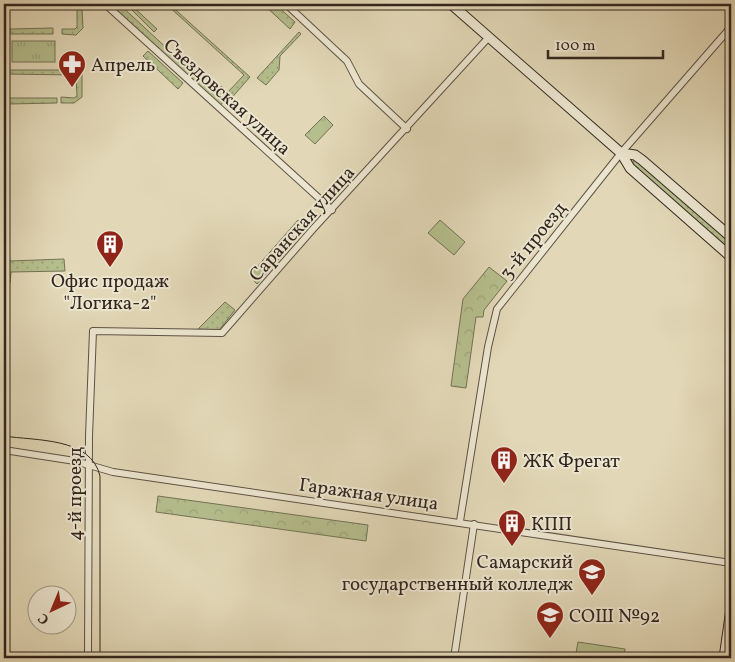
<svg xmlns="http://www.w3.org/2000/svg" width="735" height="662" viewBox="0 0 735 662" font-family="Vollkorn,serif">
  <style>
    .grass { fill: url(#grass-dots); stroke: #747256 }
    .forest { fill: url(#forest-crowns); stroke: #747256 }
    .park { fill: url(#park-tufts); stroke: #747256 }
    .pitch { fill: #b5be8d; stroke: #747256 }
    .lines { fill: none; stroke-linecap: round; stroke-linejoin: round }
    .minor-casing { stroke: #5e5245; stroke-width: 8 }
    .secondary-casing { stroke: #32261f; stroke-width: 11 }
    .minor { stroke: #ece6d0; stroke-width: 6 }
    .secondary { stroke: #ece6d0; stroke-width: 9 }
    .tram { stroke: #32261f; stroke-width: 1 }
    .labels { text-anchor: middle; stroke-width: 4; stroke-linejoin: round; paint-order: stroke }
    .poi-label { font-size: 19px; fill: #32261f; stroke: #ece6d0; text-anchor: start }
    .street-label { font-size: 19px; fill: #32261f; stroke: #ece6d0 }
  </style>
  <defs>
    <pattern id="grass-dots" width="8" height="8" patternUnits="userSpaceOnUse" patternTransform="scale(1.25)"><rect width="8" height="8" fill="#b5be8d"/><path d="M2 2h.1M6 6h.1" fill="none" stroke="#9ca379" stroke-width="1.8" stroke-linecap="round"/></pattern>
    <pattern id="forest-crowns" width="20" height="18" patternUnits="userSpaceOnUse" patternTransform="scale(1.25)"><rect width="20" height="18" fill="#b5be8d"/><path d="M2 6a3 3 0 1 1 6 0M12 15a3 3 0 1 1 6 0" fill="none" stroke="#9ca379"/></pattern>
    <pattern id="park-tufts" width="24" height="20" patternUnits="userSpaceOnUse" patternTransform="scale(1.25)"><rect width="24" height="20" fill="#b5be8d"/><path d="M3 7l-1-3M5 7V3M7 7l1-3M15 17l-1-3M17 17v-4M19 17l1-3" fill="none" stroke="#9ca379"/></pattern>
  </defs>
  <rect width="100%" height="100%" fill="#e2d8b7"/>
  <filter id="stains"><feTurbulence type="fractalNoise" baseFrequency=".004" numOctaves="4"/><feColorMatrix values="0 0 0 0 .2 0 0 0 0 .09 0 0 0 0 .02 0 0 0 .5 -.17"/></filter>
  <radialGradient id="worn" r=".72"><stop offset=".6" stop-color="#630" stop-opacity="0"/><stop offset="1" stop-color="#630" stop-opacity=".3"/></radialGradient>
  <g class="grass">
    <path d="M 110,4 L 119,4 L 224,101 L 219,107 L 209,95 Z"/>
    <path d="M 126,4 L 130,4 L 157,29 L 154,32 Z"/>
    <path d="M 166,4 L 169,4 L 250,77 L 228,102 L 216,91 L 221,86 L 228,92 L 244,75 Z"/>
    <path d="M 263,4 L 275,4 L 295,22 L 290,29 Z"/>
    <path d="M 77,6 L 82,10 L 83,28 L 76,35 L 62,34 L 62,29 L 75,29 L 77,27 Z"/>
    <path d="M 53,28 L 53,34 L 10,34 L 10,29 Z"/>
    <path d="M 299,32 L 301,34 L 280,56 L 279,70 L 266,85 L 257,78 Z"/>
    <path d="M 148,51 L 183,83 L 178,89 L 143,56 Z"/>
    <path d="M 5,70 L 79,70 L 82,72 L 82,97 L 74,103 L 61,103 L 61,97 L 74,98 L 77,96 L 76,76 L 74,75 L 5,74 Z"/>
    <path d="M 8,98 L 57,98 L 57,103 L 8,104 Z"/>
    <path d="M 635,160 L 731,243 L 731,251 L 633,166 L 633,161 Z"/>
    <path d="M 298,220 L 306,228 L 257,284 L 249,276 Z"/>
    <path d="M 4,252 L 9,252 L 10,261 L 64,259 L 65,271 L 11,272 L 10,283 L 4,284 Z"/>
    <path d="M 225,302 L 235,310 L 219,330 L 198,329 Z"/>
  </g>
  <g class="forest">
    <path d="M 489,267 L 507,281 L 484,310 L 483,317 L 476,317 L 466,388 L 451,386 L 463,299 Z"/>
    <path d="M 158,496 L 368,525 L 366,541 L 156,512 Z"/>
  </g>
  <g class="park">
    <rect x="12" y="41" width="43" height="21"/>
    <path d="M 324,116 L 333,125 L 315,144 L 305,135 Z"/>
  </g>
  <g class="pitch">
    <path d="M 440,220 L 465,242 L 454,255 L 428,233 Z"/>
    <path d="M 578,642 L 625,649 L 624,658 L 575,658 Z"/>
  </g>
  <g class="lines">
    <g class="minor-casing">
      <g id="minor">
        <path d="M 105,4 L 332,210"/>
        <path d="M 286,4 L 347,61 L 359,84 L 407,129"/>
        <path d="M 4,450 L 75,461 L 113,472 L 731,563"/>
        <path d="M 460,521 L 488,347 L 497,309 L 621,153 L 731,27"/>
        <path d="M 4,655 L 26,658"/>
        <path d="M 88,658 L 89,436 L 93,331 L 222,333 L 313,229 L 489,37"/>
        <path d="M 454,658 L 474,524"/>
      </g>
    </g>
    <g class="secondary-casing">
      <g id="secondary">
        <path d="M 451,4 L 621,153 L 630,168 L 731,257"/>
        <path d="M 621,153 L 635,155 L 642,160 L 731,237"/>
        <path d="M 724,658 L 731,609"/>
      </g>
    </g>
    <use href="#minor" class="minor"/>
    <use href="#secondary" class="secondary"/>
    <path class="tram" d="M 4,436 C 36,441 91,437 100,476 L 100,658"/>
  </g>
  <defs>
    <g id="pharmacy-pin" transform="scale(1.4375)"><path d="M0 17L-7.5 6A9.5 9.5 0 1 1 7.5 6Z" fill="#8f2418" stroke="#ece6d0"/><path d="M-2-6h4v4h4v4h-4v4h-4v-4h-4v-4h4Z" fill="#fff"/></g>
    <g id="building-pin" transform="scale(1.4375)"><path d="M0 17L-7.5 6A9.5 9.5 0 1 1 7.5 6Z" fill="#8f2418" stroke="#ece6d0"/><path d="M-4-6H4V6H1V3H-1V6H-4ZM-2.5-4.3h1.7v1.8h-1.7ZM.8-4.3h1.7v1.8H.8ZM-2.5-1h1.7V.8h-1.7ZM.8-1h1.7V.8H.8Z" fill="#fff"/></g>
    <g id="university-pin" transform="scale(1.4375)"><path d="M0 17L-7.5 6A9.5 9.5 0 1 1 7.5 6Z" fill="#8f2418" stroke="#ece6d0"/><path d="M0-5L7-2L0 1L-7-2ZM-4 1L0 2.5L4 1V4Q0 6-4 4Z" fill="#fff"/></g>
    <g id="school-pin" transform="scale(1.4375)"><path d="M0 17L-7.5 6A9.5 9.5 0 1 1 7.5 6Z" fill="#8f2418" stroke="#ece6d0"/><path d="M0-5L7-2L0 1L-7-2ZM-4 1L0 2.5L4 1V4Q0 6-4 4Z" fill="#fff"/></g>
  </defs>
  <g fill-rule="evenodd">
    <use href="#pharmacy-pin" x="72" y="64"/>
    <use href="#building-pin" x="110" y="244"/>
    <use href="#building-pin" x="504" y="460"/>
    <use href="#building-pin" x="512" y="523"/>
    <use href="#university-pin" x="592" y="572"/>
    <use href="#school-pin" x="550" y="615"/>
  </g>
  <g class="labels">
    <g class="poi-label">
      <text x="91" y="71">Апрель</text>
      <text x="110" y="287" text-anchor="middle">Офис продаж<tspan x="110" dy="22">"Логика-2"</tspan></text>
      <text x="523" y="467">ЖК Фрегат</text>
      <text x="531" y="530">КПП</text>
      <text x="573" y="568" text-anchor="end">Самарский<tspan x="573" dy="22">государственный колледж</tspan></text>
      <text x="569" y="622">СОШ №92</text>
    </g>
    <g class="street-label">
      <text transform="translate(228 96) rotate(42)" y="7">Съездовская улица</text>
      <text transform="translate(301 223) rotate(-48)" y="7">Саранская улица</text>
      <text transform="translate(532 240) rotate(-51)" y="7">3-й проезд</text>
      <text transform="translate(369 493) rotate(8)" y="7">Гаражная улица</text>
      <text transform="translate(74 494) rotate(-90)" y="7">4-й проезд</text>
    </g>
  </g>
  <rect width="735" height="662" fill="none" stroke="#e2d8b7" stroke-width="20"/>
  <rect x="5" y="5" width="725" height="652" fill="none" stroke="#32261f" stroke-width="2.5"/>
  <rect x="10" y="10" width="715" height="642" fill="none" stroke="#32261f"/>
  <g transform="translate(52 610) rotate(224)"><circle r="24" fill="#ece6d0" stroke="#a29989"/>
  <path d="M0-4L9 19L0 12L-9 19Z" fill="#8f2418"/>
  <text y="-8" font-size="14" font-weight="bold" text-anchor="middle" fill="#32261f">С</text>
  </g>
  <path d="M548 50v8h115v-8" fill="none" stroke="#32261f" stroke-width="2.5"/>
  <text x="555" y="50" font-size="15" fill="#32261f" stroke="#ece6d0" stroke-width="4" paint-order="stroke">100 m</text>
  <rect width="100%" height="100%" filter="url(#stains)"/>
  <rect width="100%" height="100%" fill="url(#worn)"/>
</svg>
